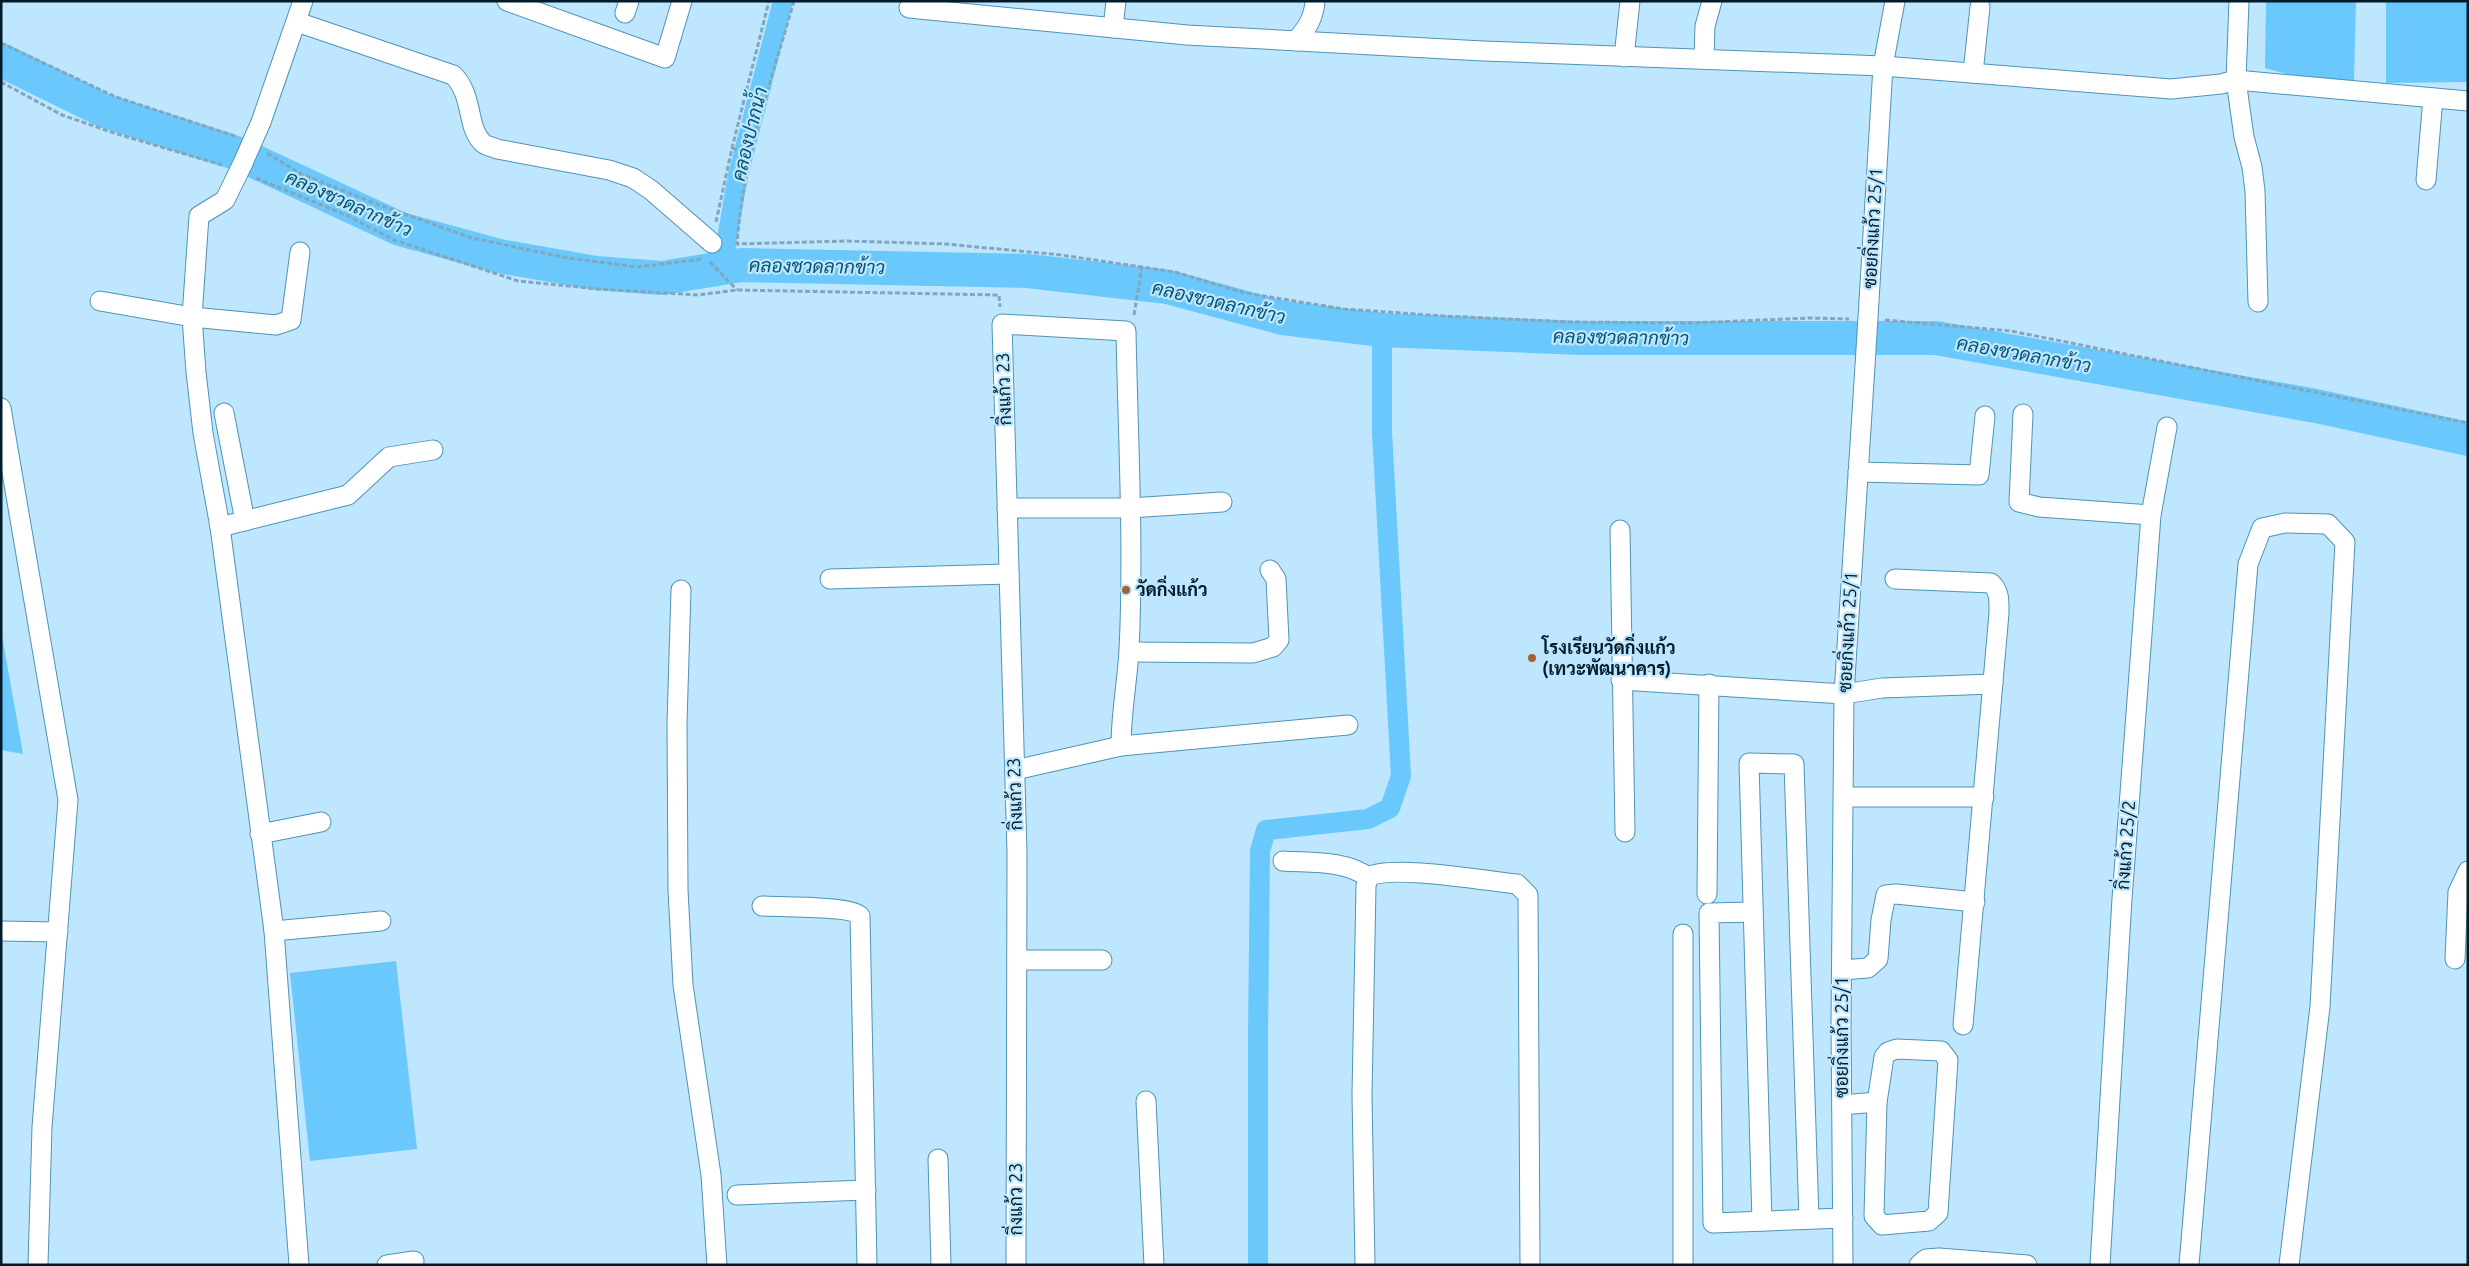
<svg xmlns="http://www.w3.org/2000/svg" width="2469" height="1266" viewBox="0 0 2469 1266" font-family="Ubuntu,Sarabun,sans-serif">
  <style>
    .water { fill: #6ac8fc }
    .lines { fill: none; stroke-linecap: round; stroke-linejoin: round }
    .canal { stroke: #6ac8fc; stroke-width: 20 }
    .river { stroke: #6ac8fc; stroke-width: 34 }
    .minor-casing { stroke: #4e93b8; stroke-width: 21 }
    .path { stroke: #82a6bb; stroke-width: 3; stroke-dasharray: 5 2.5; stroke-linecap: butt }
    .minor { stroke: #fff; stroke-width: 19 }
    .minor-bridge-casing { stroke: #4e93b8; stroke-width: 21; stroke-linecap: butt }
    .minor-bridge { stroke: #fff; stroke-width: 19 }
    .poi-dot { fill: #a46130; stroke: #bee6fe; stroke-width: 2 }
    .labels { text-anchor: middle; stroke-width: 4.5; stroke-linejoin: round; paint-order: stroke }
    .street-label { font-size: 18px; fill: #001b29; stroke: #bee6fe }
    .poi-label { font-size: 18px; font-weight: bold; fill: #001b29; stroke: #bee6fe; text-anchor: start }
    .water-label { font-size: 19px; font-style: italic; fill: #025475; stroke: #bee6fe }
  </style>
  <rect width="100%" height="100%" fill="#bee6fe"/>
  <g class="water">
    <path d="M 2266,1 L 2356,1 L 2354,80 L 2314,82 L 2265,68 Z"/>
    <path d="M 2386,1 L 2468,1 L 2468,82 L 2386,83 Z"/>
    <path d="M 1,630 L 23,754 L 1,750 Z"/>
    <path d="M 396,961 L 417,1149 L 310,1161 L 290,973 Z"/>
  </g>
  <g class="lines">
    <g class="canal">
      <path d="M 722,268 L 738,175 L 783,1"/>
      <path d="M 1258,1265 L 1258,1034 L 1260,851 L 1266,830 L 1368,819 L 1390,808 L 1401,776 L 1382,432 L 1382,330"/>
    </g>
    <path class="river" d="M 1,60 L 105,111 L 239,154 L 400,229 L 499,256 L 596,273 L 662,278 L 741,265 L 1028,271 L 1168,287 L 1283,318 L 1382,330 L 1581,338 L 1936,338 L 2316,406 L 2468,439"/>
    <g class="minor-casing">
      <g id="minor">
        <path d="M 507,1 L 665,58 L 682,1"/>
        <path d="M 2239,1 L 2236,80 L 2244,137 L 2252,167 L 2255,191 L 2258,302"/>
        <path d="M 909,8 L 1187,35 L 1483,51 L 1883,66 L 2171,89 L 2221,84 L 2236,80 L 2468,101"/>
        <path d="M 625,13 L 629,1"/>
        <path d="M 297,22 L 453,75 C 474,95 466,128 483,143 C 486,146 493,147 497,149 L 609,170 L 633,178 L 651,190 L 712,243"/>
        <path d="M 1113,28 L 1116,1"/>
        <path d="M 1296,41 C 1307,28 1314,18 1315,1"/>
        <path d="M 1624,57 L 1630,1"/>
        <path d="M 1704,59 L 1705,26 L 1712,1"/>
        <path d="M 1973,73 L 1980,7"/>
        <path d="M 261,122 L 303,1"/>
        <path d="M 243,163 L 225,200 L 199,216 L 192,317 L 196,372 L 203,433 L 220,527 L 274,931 L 299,1265"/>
        <path d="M 2426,180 L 2433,98"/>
        <path d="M 100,301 L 192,317 L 276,325 L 291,320 L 300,252"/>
        <path d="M 1869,301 L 1883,66 L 1895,1"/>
        <path d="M 1,408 L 68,800 L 42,1127 L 38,1265"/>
        <path d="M 224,413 L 245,521"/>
        <path d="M 2023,414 L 2019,502 L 2039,507 L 2151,515"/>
        <path d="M 1858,472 L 1979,475 L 1985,416"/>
        <path d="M 1007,508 L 1130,508 L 1222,502"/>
        <path d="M 220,527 L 348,495 L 389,457 L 433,450"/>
        <path d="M 1620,530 L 1625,832"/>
        <path d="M 830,579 L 1009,574"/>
        <path d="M 1895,579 L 1991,583 C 2000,591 1999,602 1999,613 L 1963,1025"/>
        <path d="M 681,590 L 677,723 L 678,890 L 683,985 L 711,1175 L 717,1265"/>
        <path d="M 1129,652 L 1253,653 L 1273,647 L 1279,640 L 1276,579 L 1270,570"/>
        <path d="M 1621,680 L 1844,694 L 1882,688 L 1993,684"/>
        <path d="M 1015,770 L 1121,746 L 1348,725"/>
        <path d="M 1844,797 L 1984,797"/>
        <path d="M 260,834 L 321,822"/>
        <path d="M 1283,861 C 1311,863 1344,860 1368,877"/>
        <path d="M 1707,894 L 1709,684"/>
        <path d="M 762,906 C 779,907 852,906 860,916 L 867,1265"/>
        <path d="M 1753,912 L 1709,913 L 1713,1223 L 1843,1218"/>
        <path d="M 1,931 L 58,932"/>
        <path d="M 274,931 L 381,921"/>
        <path d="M 2455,959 L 2458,892 L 2468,871"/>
        <path d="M 1017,960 L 1102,960"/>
        <path d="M 1842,970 L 1868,968 L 1878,959 L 1881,920 L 1886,895 L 1896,894 L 1975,902"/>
        <path d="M 1897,1049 L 1941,1051 L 1948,1060 L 1938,1213 L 1929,1221 L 1882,1225 L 1874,1216 L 1877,1102 L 1884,1057 L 1888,1052 Z"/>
        <path d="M 1146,1101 L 1154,1265"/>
        <path d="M 1842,1105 L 1877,1102"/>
        <path d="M 938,1159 L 941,1265"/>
        <path d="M 737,1195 L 866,1190"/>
        <path d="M 1762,1221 L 1749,763 L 1794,764 L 1809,1219"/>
        <path d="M 387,1265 L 414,1261"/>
        <path d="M 1016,1265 L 1017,852 L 1002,324 L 1126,331 C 1128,438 1134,545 1129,651 C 1127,683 1121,714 1121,746"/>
        <path d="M 1365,1265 L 1362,1095 L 1366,886 L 1368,877 C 1392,864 1486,881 1517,884 L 1528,895 L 1530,1265"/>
        <path d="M 1683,1265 L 1683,934"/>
        <path d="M 1843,1265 L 1841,1024 L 1844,694 L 1865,366"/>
        <path d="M 1919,1265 L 1926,1259 L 1939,1258 L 2027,1265"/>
        <path d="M 2100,1265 L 2122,899 L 2151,515 L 2167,427"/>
        <path d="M 2189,1265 L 2248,564 L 2262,528 L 2285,523 L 2328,524 L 2345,542 L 2320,1007 L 2289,1265"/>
      </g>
    </g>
    <g class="path">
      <path d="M 794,1 C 771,81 743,161 737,244 L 847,241 L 946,244 L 1061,255 L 1175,272 L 1245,293 L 1344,309 L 1445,316 L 1570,322 L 1692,323 L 1810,318 L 1849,319"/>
      <path d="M 1,43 L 116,97 L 235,136"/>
      <path d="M 1,82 L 62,115 L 114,133 L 222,165"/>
      <path d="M 732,148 L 752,155"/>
      <path d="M 267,153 L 299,173 L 379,205 L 472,238 L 568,258 L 638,267 L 702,259"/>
      <path d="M 256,178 L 348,216 L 394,240 L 518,281 L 597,289 L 698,295 L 737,290 L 999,295 L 1000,307"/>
      <path d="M 716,222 L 732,148 L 769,1"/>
      <path d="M 710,262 L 737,290"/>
      <path d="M 1134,315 L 1142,266"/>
      <path d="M 1885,320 L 2011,331 L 2468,423"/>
    </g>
    <use href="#minor" class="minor"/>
    <g class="minor-bridge-casing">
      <g id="minor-bridge">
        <path d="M 243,163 L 261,122"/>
        <path d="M 1865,366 L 1869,301"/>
      </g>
    </g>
    <use href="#minor-bridge" class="minor-bridge"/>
  </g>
  <g class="poi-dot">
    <circle cx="1126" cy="590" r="5"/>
    <circle cx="1532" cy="658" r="5"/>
  </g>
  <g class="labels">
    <g class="street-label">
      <text transform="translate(1873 228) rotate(-87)" y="6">ซอยกิ่งแก้ว 25/1</text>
      <text transform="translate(1004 389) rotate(-92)" y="6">กิ่งแก้ว 23</text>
      <text transform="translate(1848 632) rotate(-87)" y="6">ซอยกิ่งแก้ว 25/1</text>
      <text transform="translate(1015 794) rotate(-92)" y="6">กิ่งแก้ว 23</text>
      <text transform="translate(2126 845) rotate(-86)" y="6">กิ่งแก้ว 25/2</text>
      <text transform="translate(1842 1037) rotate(-90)" y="6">ซอยกิ่งแก้ว 25/1</text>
      <text transform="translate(1016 1199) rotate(-90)" y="6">กิ่งแก้ว 23</text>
    </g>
    <g class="poi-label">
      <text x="1136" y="596">วัดกิ่งแก้ว</text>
      <text x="1542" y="654">โรงเรียนวัดกิ่งแก้ว<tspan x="1542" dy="21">(เทวะพัฒนาคาร)</tspan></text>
    </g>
    <g class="water-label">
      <text transform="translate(749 134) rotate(-76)" y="7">คลองปากน้ำ</text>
      <text transform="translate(349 203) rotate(24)" y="7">คลองชวดลากข้าว</text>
      <text transform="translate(817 266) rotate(1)" y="7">คลองชวดลากข้าว</text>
      <text transform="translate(1219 302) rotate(13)" y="7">คลองชวดลากข้าว</text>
      <text transform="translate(1621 337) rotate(1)" y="7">คลองชวดลากข้าว</text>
      <text transform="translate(2024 354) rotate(10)" y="7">คลองชวดลากข้าว</text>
    </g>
  </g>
  <rect width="2469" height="1266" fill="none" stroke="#001b29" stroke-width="5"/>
</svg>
